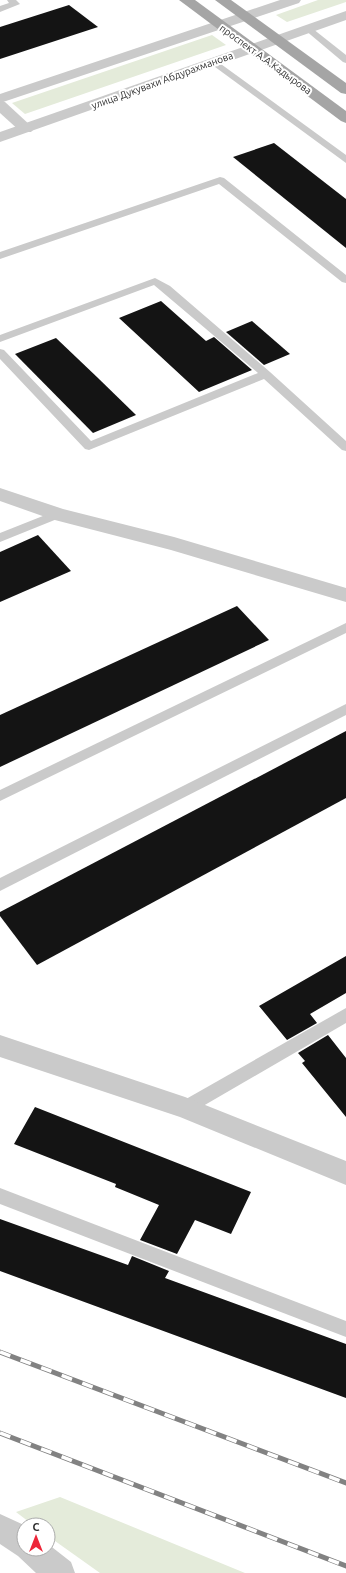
<svg xmlns="http://www.w3.org/2000/svg" width="346" height="1573" viewBox="0 0 346 1573" font-family="Ubuntu,sans-serif">
  <style>
    .green { fill: #e4ebda }
    .building { fill: #141414 }
    .lines { fill: none; stroke-linecap: round; stroke-linejoin: round }
    .service { fill: #cacaca; fill-rule: evenodd }
    .minor { fill: #cacaca; fill-rule: evenodd }
    .tertiary { fill: #cacaca; fill-rule: evenodd }
    .primary { fill: #a5a5a5; fill-rule: evenodd }
    .rail-casing { stroke: #828282; stroke-width: 5 }
    .rail { stroke: #fff; stroke-width: 3.5; stroke-dasharray: 11; stroke-linecap: butt }
    .labels { text-anchor: middle; stroke-width: 4; stroke-linejoin: round; paint-order: stroke }
    .far-street-label { font-size: 10px; fill: #2d2d2d; stroke: #fff }
  </style>
  <rect width="100%" height="100%" fill="#fff"/>
  <g class="green">
    <path d="M 318,0 L 346,0 L 346,2 L 287,22 L 276,15 Z"/>
    <path d="M 212,35 L 226,45 L 25,114 L 12,103 Z"/>
    <path d="M 60,1497 L 245,1573 L 100,1573 L 48,1536 L 48,1525 L 33,1525 L 16,1512 Z"/>
  </g>
  <g class="building">
    <path d="M 69,5 L 98,27 L 0,59 L 0,27 Z"/>
    <path d="M 274,143 L 346,199 L 346,248 L 233,157 Z"/>
    <path d="M 161,301 L 206,341 L 214,337 L 252,370 L 199,392 L 119,318 Z"/>
    <path d="M 252,321 L 290,354 L 264,365 L 226,332 Z"/>
    <path d="M 56,338 L 98,378 L 136,415 L 93,433 L 15,354 Z"/>
    <path d="M 38,535 L 71,571 L 0,602 L 0,552 Z"/>
    <path d="M 237,606 L 269,640 L 0,767 L 0,715 Z"/>
    <path d="M 346,731 L 346,798 L 37,965 L 0,916 L 0,912 Z"/>
    <path d="M 346,956 L 346,993 L 310,1014 L 317,1023 L 287,1040 L 259,1006 Z"/>
    <path d="M 328,1035 L 346,1058 L 346,1117 L 302,1063 L 305,1061 L 298,1053 Z"/>
    <path d="M 35,1107 L 251,1192 L 231,1234 L 195,1220 L 177,1254 L 140,1240 L 159,1205 L 115,1187 L 116,1184 L 14,1144 Z"/>
    <path d="M 0,1219 L 128,1265 L 132,1256 L 169,1271 L 165,1278 L 346,1344 L 346,1398 L 0,1271 Z"/>
  </g>
  <g class="lines">
    <g class="service">
      <path d="M 7,0 L 16,0 L 20,4 L 0,12 L 0,6 L 9,3 Z"/>
      <path d="M 308,25 L 346,55 L 346,63 L 343,62 L 305,30 L 303,28 Z"/>
      <path d="M 214,59 L 346,155 L 346,163 L 211,64 L 209,62 Z"/>
      <path d="M 220,177 L 224,178 L 346,275 L 346,283 L 342,282 L 219,184 L 0,259 L 0,252 Z"/>
      <path d="M 155,278 L 170,286 L 270,372 L 346,441 L 346,451 L 342,450 L 264,379 L 89,450 L 85,449 L 0,359 L 0,349 L 4,350 L 91,441 L 258,373 L 154,285 L 0,342 L 0,335 Z"/>
      <path d="M 58,510 L 62,511 L 64,514 L 62,517 L 0,542 L 0,533 Z"/>
      <path d="M 346,623 L 346,633 L 0,801 L 0,790 Z"/>
      <path d="M 346,704 L 346,715 L 0,891 L 0,878 Z"/>
      <path d="M 346,1008 L 346,1023 L 191,1113 L 185,1115 L 179,1113 L 177,1108 L 179,1103 Z"/>
      <path d="M 0,1188 L 346,1321 L 346,1337 L 0,1204 Z"/>
    </g>
    <g class="minor">
      <path d="M 0,100 L 5,102 L 31,126 L 34,129 L 31,132 L 21,132 L 0,113 Z"/>
      <path d="M 0,488 L 63,509 L 174,537 L 346,588 L 346,602 L 171,550 L 51,519 L 0,501 Z"/>
      <path d="M 0,1514 L 24,1525 L 24,1549 L 48,1549 L 48,1544 L 71,1562 L 75,1573 L 36,1573 L 18,1556 L 0,1544 Z"/>
    </g>
    <g class="tertiary">
      <path d="M 280,0 L 301,0 L 299,3 L 0,103 L 0,94 Z"/>
      <path d="M 346,11 L 346,20 L 0,142 L 0,132 Z"/>
      <path d="M 0,1035 L 185,1097 L 346,1161 L 346,1185 L 180,1117 L 0,1057 Z"/>
    </g>
    <g class="primary">
      <path d="M 179,0 L 195,0 L 346,111 L 346,123 L 341,121 Z"/>
      <path d="M 215,0 L 231,0 L 346,83 L 346,94 L 341,93 Z"/>
    </g>
    <g class="rail-casing">
      <g id="rail">
        <path d="M 0,1352 L 346,1483"/>
        <path d="M 0,1433 L 346,1566"/>
      </g>
    </g>
    <use href="#rail" class="rail"/>
  </g>
  <g class="labels">
    <g class="far-street-label">
      <text transform="translate(266 59) rotate(36)" y="4">проспект А.А.Кадырова</text>
      <text transform="translate(162 80) rotate(-20)" y="4">улица Дукувахи Абдурахманова</text>
    </g>
  </g>
  <g transform="translate(36 1537)"><circle r="19" fill="#ffffff" stroke="#ababab"/>
  <path d="M0-3L7 15L0 10L-7 15Z" fill="#ed2639"/>
  <text y="-6" font-size="11" font-weight="bold" text-anchor="middle" fill="#2d2d2d">С</text>
  </g>
</svg>
